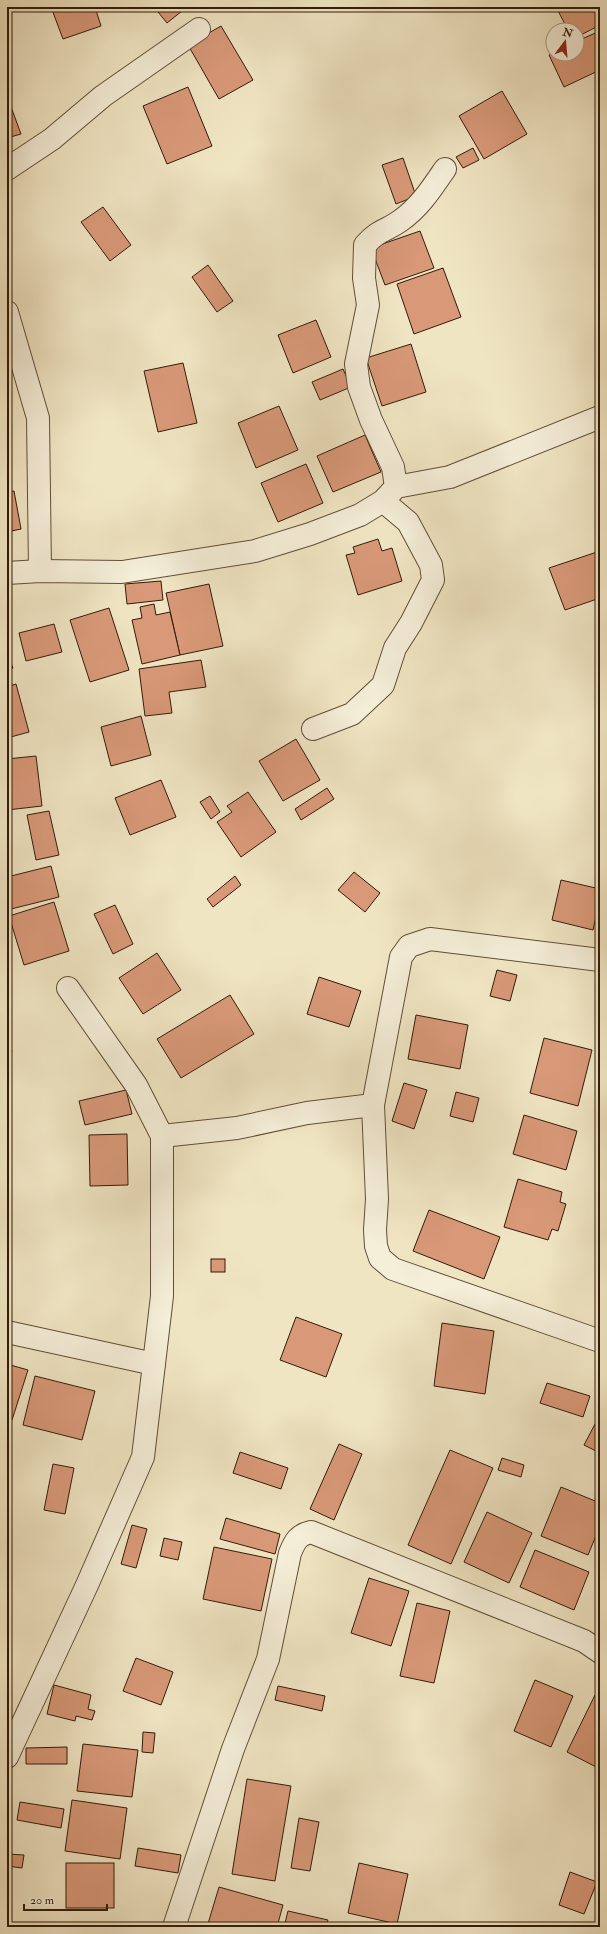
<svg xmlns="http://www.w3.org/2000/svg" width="607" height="1934" viewBox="0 0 607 1934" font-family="'IM FELL Double Pica',serif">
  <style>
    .building { fill: #d99979; stroke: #311b08 }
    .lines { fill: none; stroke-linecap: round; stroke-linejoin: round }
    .street-casing { stroke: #614e37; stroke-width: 24 }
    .street { stroke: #f5eed8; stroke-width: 22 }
  </style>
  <rect width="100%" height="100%" fill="#f0e5c3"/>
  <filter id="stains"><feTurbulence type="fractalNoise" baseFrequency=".005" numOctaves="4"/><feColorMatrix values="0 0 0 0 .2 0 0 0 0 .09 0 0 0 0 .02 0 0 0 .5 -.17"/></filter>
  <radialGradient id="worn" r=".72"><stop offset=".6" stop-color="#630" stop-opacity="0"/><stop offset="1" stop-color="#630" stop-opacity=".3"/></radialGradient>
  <g class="building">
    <path d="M 51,7 L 95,7 L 101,26 L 63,39 Z"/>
    <path d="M 154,7 L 187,7 L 167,23 Z"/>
    <path d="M 556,7 L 600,7 L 600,25 L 577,37 L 577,30 L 568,30 Z"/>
    <path d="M 221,26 L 253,80 L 219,99 L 188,45 Z"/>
    <path d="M 600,31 L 600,70 L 564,87 L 549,55 L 553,53 L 577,54 L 577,41 Z"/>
    <path d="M 188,87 L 212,146 L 167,164 L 143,106 Z"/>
    <path d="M 502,91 L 527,134 L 484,159 L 459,116 Z"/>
    <path d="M 7,96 L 21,134 L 7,138 Z"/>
    <path d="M 473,148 L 479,160 L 463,168 L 456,157 Z"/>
    <path d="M 403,158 L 416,196 L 396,204 L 382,165 Z"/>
    <path d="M 103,207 L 131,245 L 110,261 L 81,222 Z"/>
    <path d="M 420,231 L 434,268 L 385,285 L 371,248 Z"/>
    <path d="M 208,265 L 233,301 L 217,312 L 192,277 Z"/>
    <path d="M 443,268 L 461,317 L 414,334 L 397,284 Z"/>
    <path d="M 316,320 L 331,357 L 293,373 L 278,335 Z"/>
    <path d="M 411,344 L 426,392 L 382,406 L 366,358 Z"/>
    <path d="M 183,363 L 197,423 L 158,432 L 144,371 Z"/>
    <path d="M 343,369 L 351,387 L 320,400 L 312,382 Z"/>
    <path d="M 279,406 L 298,450 L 256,468 L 238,423 Z"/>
    <path d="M 365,435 L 381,472 L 333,492 L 317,456 Z"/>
    <path d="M 306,464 L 323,503 L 278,522 L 261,483 Z"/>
    <path d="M 14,491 L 21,529 L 7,532 L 7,492 Z"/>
    <path d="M 378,539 L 382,551 L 392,548 L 402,581 L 358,595 L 346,555 L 355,553 L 353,547 Z"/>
    <path d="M 600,551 L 600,598 L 565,610 L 549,568 Z"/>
    <path d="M 161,581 L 163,600 L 127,604 L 125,584 Z"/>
    <path d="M 209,584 L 223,646 L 180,655 L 166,593 Z"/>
    <path d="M 154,604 L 156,615 L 170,612 L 180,655 L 142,664 L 132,620 L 142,618 L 140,607 Z"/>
    <path d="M 109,608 L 129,670 L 90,682 L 70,620 Z"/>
    <path d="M 54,624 L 62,652 L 26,661 L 19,633 Z"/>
    <path d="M 7,654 L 13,668 L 7,671 Z"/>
    <path d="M 201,660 L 206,687 L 169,692 L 172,713 L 145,716 L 139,669 Z"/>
    <path d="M 16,684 L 29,732 L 7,738 L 7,687 Z"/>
    <path d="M 141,716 L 151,755 L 111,766 L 101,727 Z"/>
    <path d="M 296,739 L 320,780 L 283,801 L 259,761 Z"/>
    <path d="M 36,756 L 42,806 L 7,810 L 7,759 Z"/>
    <path d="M 161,780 L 176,817 L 130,835 L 115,798 Z"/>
    <path d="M 327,788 L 334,799 L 301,820 L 295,809 Z"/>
    <path d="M 248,792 L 276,832 L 241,857 L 217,822 L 232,812 L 227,806 Z"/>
    <path d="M 210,796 L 220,812 L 211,819 L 200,802 Z"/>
    <path d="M 49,811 L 59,855 L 36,860 L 27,815 Z"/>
    <path d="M 51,866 L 59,897 L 11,909 L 7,891 L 7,877 Z"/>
    <path d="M 354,872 L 380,893 L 365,912 L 338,890 Z"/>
    <path d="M 235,876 L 241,885 L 213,907 L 207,899 Z"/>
    <path d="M 561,880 L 600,889 L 600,898 L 593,930 L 552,920 Z"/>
    <path d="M 54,902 L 69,951 L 24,965 L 9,916 Z"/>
    <path d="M 115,905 L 133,944 L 113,954 L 94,914 Z"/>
    <path d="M 157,953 L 181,990 L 143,1014 L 119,978 Z"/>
    <path d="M 497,970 L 517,975 L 510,1001 L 490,996 Z"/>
    <path d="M 319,977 L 361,991 L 349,1027 L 307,1014 Z"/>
    <path d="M 230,995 L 254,1034 L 181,1078 L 157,1039 Z"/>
    <path d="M 416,1015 L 468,1025 L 460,1069 L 408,1059 Z"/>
    <path d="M 544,1038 L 592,1050 L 578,1106 L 530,1093 Z"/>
    <path d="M 7,1039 L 12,1052 L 7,1053 Z"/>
    <path d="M 404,1083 L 427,1090 L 414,1129 L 392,1121 Z"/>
    <path d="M 126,1090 L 132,1114 L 85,1125 L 79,1101 Z"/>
    <path d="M 456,1092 L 479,1098 L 473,1122 L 450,1116 Z"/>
    <path d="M 524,1115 L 577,1131 L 566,1170 L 513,1154 Z"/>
    <path d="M 127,1134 L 128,1185 L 90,1186 L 89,1135 Z"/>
    <path d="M 518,1179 L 562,1192 L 560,1202 L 566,1204 L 558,1231 L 552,1229 L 548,1240 L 504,1227 Z"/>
    <path d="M 429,1210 L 500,1237 L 484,1279 L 413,1251 Z"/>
    <rect x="211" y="1259" width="14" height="13"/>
    <path d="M 296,1317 L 342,1334 L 326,1377 L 280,1360 Z"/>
    <path d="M 442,1323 L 494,1331 L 485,1394 L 434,1386 Z"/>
    <path d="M 7,1364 L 28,1370 L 12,1420 L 7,1418 Z"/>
    <path d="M 35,1376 L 95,1391 L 82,1440 L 23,1425 Z"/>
    <path d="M 547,1383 L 590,1396 L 583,1417 L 540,1403 Z"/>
    <path d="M 595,1424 L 600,1427 L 600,1453 L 584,1445 Z"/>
    <path d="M 339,1444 L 362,1454 L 334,1520 L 310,1509 Z"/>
    <path d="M 450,1450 L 493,1468 L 451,1564 L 408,1545 Z"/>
    <path d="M 240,1452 L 288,1468 L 281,1489 L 233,1473 Z"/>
    <path d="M 502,1458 L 524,1465 L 521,1477 L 498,1470 Z"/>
    <path d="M 53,1464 L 74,1468 L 65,1514 L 44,1510 Z"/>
    <path d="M 561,1487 L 600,1503 L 600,1526 L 588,1555 L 541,1536 Z"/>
    <path d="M 487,1512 L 532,1533 L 509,1583 L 464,1562 Z"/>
    <path d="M 226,1518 L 280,1534 L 275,1554 L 220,1539 Z"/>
    <path d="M 132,1525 L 147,1529 L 136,1568 L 121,1564 Z"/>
    <path d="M 164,1538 L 182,1542 L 178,1560 L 160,1556 Z"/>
    <path d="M 214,1547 L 272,1559 L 261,1611 L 203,1599 Z"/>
    <path d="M 535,1550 L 589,1572 L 574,1610 L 520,1587 Z"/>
    <path d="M 369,1578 L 409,1591 L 391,1646 L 351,1633 Z"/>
    <path d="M 417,1603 L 450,1611 L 434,1683 L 400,1676 Z"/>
    <path d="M 136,1658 L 173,1672 L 161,1705 L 123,1691 Z"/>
    <path d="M 535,1680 L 573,1696 L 551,1747 L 514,1731 Z"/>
    <path d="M 54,1685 L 91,1695 L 88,1709 L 95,1711 L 92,1720 L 76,1716 L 75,1721 L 47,1714 Z"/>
    <path d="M 278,1686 L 325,1696 L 322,1711 L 275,1700 Z"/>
    <path d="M 595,1695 L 600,1698 L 600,1769 L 567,1752 Z"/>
    <path d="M 143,1732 L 155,1733 L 153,1753 L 142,1752 Z"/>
    <path d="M 83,1744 L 138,1750 L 132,1797 L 77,1791 Z"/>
    <path d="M 67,1747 L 67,1764 L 26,1764 L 26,1748 Z"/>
    <path d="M 247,1779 L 291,1786 L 275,1881 L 232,1874 Z"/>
    <path d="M 600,1799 L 600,1809 L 596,1808 Z"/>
    <path d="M 72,1800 L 127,1808 L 120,1859 L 65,1851 Z"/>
    <path d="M 20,1802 L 64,1809 L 61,1828 L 17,1820 Z"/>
    <path d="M 299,1818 L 319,1822 L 310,1871 L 291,1868 Z"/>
    <path d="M 138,1848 L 181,1855 L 178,1873 L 135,1866 Z"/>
    <path d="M 7,1854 L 24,1855 L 22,1868 L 7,1866 Z"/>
    <rect x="66" y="1863" width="48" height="45"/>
    <path d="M 359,1863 L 408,1874 L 397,1924 L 348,1913 Z"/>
    <path d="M 570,1872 L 597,1882 L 584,1914 L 559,1905 Z"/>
    <path d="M 219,1887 L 283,1905 L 277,1927 L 207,1927 Z"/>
    <path d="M 288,1911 L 328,1920 L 326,1927 L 284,1927 Z"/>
  </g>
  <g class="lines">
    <g class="street-casing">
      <g id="street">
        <path d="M 7,169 L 52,139 L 103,96 L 199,29"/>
        <path d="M 7,312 L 38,418 L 40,571"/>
        <path d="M 396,487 L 393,467 L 371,420 L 359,387 L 356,364 L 368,305 L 364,278 L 365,245 C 378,230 386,231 400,221 C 420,207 432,188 445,169"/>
        <path d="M 7,573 L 40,571 L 122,572 L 255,551 L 310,534 L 360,515 L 383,501 L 396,487 L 450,477 L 600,417"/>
        <path d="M 313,729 L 352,714 L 383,685 L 395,648 L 411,623 L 433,580 L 431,565 L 408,522 L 383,501"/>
        <path d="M 600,960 L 430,939 L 409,946 L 401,957 L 373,1105 L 377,1199 L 375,1230 L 376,1246 L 380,1258 L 393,1269 L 600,1341"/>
        <path d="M 162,1136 L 237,1128 L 307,1113 L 373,1105"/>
        <path d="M 7,1332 L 154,1364"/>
        <path d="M 7,1757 L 87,1585 L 143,1457 L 162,1296 L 162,1136 L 136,1085 L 68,988"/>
        <path d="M 174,1927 L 233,1749 L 268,1659 L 290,1553 C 295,1541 298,1535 311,1532 L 584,1641 L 600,1652"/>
      </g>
    </g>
    <use href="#street" class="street"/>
  </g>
  <rect width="607" height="1934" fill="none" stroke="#f0e5c3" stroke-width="24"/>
  <rect x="8" y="8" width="591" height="1918" fill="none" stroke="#311b08" stroke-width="2"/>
  <rect x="12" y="12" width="583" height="1910" fill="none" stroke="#311b08"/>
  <g transform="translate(565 42) rotate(16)"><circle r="19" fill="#f5eed8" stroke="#a79a85"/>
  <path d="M0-3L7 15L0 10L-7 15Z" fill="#8f2418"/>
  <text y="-6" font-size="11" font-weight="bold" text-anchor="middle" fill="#311b08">N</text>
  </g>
  <path d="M24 1904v6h83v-6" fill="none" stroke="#311b08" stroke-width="2"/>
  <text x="30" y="1904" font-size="12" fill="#311b08" stroke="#f5eed8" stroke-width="3" paint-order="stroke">20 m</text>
  <rect width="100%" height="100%" filter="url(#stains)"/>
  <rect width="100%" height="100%" fill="url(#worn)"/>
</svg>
